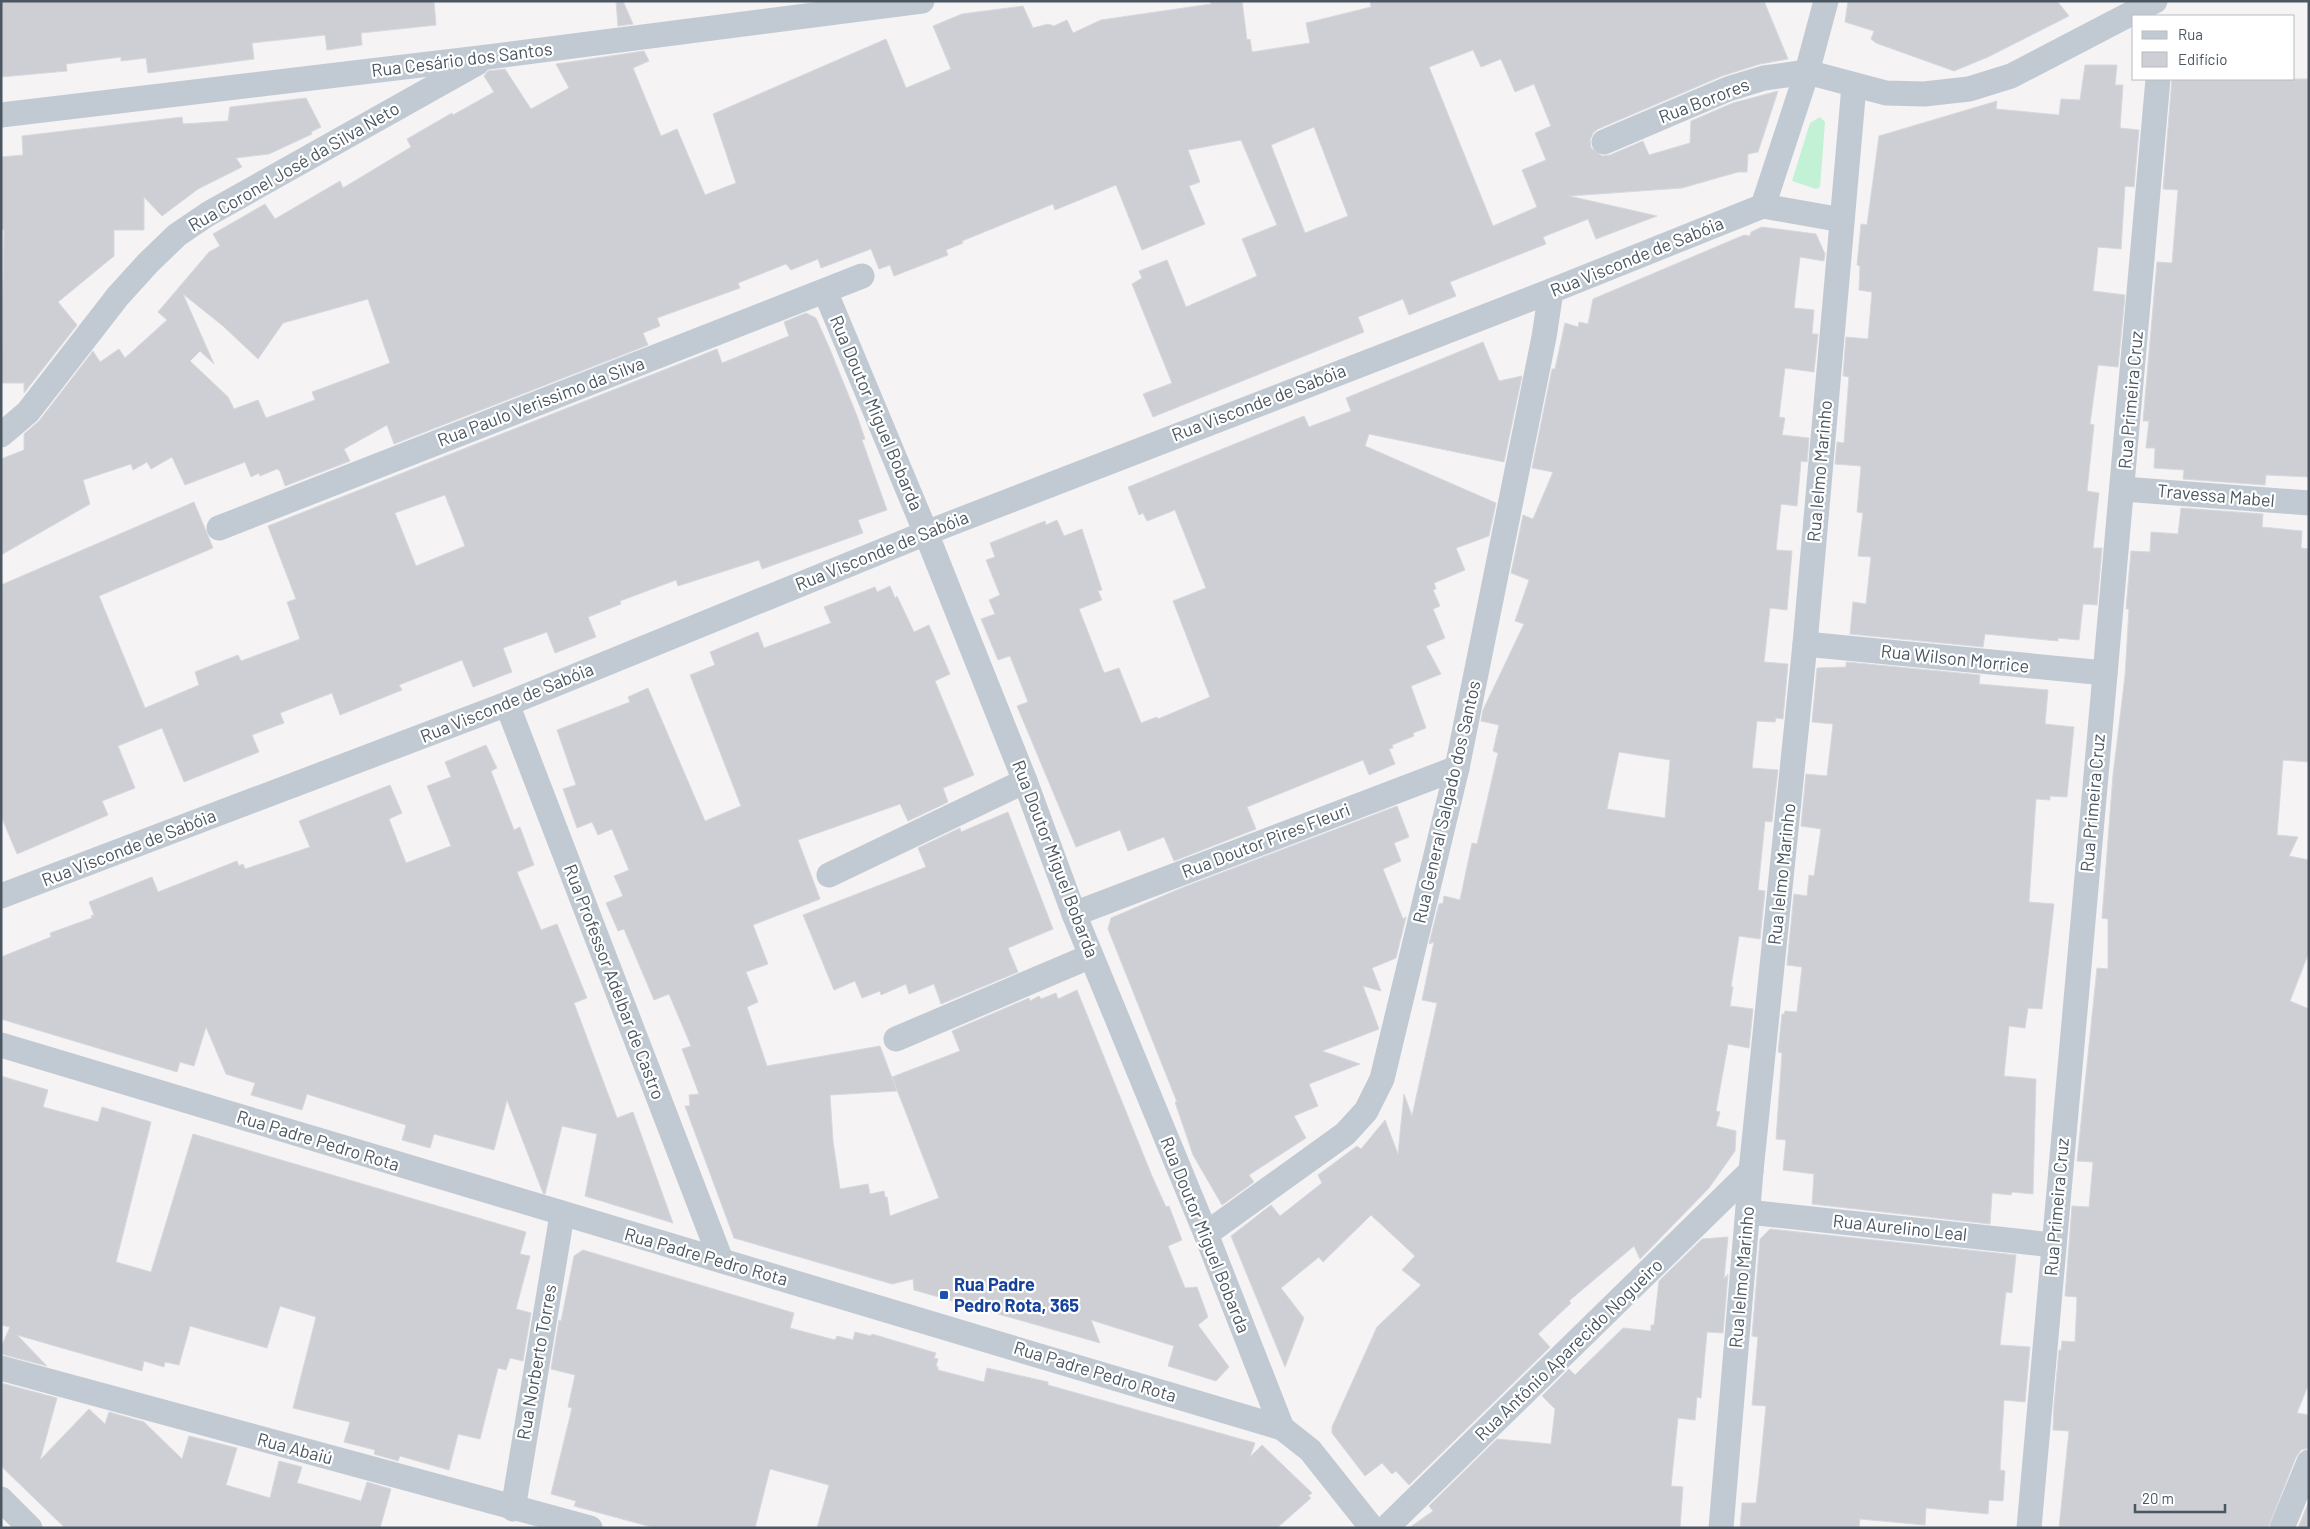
<svg xmlns="http://www.w3.org/2000/svg" width="2310" height="1529" viewBox="0 0 2310 1529" font-family="Barlow,sans-serif">
  <style>
    .green { fill: #c3f1d5 }
    .building { fill: #cdcfd5; stroke: #d7d9de; fill-rule: evenodd }
    .lines { fill: none; stroke-linecap: round; stroke-linejoin: round }
    .minor { stroke: #c1cad2; stroke-width: 25 }
    .transit-dot { fill: #1a4fb4; stroke: #fff; stroke-width: 2 }
    .labels { text-anchor: middle; stroke-width: 4.5; stroke-linejoin: round; paint-order: stroke }
    .street-label { font-size: 18px; fill: #4a5661; stroke: #fff }
    .transit-label { font-size: 18px; font-weight: bold; fill: #164399; stroke: #fff; text-anchor: start }
  </style>
  <rect width="100%" height="100%" fill="#f5f3f3"/>
  <path class="green" d="M 1820,117 L 1825,122 L 1820,187 L 1816,189 L 1792,181 L 1810,123 Z"/>
  <g class="building">
    <path d="M 1,1 L 434,1 L 436,25 L 361,33 L 362,45 L 327,50 L 325,35 L 252,43 L 254,59 L 148,73 L 146,58 L 121,61 L 121,57 L 66,64 L 67,71 L 1,77 Z"/>
    <path d="M 616,1 L 623,1 L 633,24 L 618,26 Z"/>
    <path d="M 1210,1 L 1242,1 L 1247,40 L 1250,39 L 1252,52 L 1310,43 L 1306,23 L 1371,7 L 1370,1 L 1764,1 L 1788,59 L 1760,64 L 1722,76 L 1598,129 L 1593,133 L 1590,140 L 1591,148 L 1602,156 L 1610,155 L 1643,141 L 1649,155 L 1690,143 L 1691,121 L 1733,103 L 1778,91 L 1758,152 L 1748,154 L 1747,172 L 1738,172 L 1682,188 L 1569,196 L 1657,216 L 1596,239 L 1588,219 L 1543,237 L 1546,244 L 1450,282 L 1456,296 L 1409,315 L 1403,299 L 1358,317 L 1364,332 L 1153,417 L 1143,394 L 1172,383 L 1132,284 L 1142,278 L 1139,271 L 1167,260 L 1186,307 L 1257,276 L 1242,239 L 1277,225 L 1241,140 L 1188,150 L 1200,182 L 1189,186 L 1205,224 L 1142,250 L 1116,185 L 1055,210 L 1053,204 L 962,241 L 963,243 L 946,250 L 948,255 L 894,276 L 890,265 L 879,269 L 871,249 L 821,268 L 818,259 L 791,270 L 786,264 L 738,283 L 740,288 L 657,318 L 660,326 L 643,333 L 648,345 L 394,444 L 387,425 L 344,449 L 350,461 L 285,486 L 280,471 L 277,469 L 260,476 L 259,473 L 251,477 L 245,462 L 185,485 L 172,457 L 151,469 L 147,462 L 133,470 L 131,464 L 83,480 L 90,504 L 1,555 L 1,459 L 24,450 L 24,434 L 39,421 L 93,351 L 100,362 L 119,349 L 125,358 L 167,320 L 158,312 L 209,252 L 220,246 L 213,234 L 265,204 L 275,219 L 340,181 L 343,188 L 411,147 L 407,139 L 452,113 L 453,115 L 494,92 L 484,76 L 488,71 L 505,69 L 531,109 L 569,88 L 556,64 L 644,51 L 649,61 L 633,68 L 661,136 L 677,129 L 705,195 L 736,183 L 713,114 L 886,39 L 906,88 L 951,69 L 933,26 L 962,14 L 1023,6 L 1033,28 L 1048,24 L 1054,26 L 1067,20 L 1073,33 L 1101,20 L 1211,4 ZM 1473,50 L 1481,67 L 1501,59 L 1515,92 L 1534,84 L 1551,126 L 1535,133 L 1546,160 L 1522,170 L 1537,207 L 1493,226 L 1429,67 ZM 1314,127 L 1348,216 L 1305,233 L 1271,145 ZM 183,294 L 223,326 L 258,359 L 283,323 L 368,299 L 390,363 L 312,392 L 315,400 L 266,418 L 258,400 L 234,409 L 228,397 L 190,361 L 200,351 L 214,364 Z"/>
    <path d="M 1848,1 L 2057,1 L 2069,16 L 1988,57 L 1954,71 L 1876,43 L 1871,39 L 1874,31 L 1845,22 Z"/>
    <path d="M 2085,65 L 2117,65 L 2115,85 L 2123,85 L 2120,128 L 2139,130 L 2134,187 L 2125,186 L 2121,249 L 2098,247 L 2093,291 L 2125,295 L 2118,367 L 2098,365 L 2090,424 L 2094,425 L 2087,491 L 2099,493 L 2093,548 L 2102,548 L 2097,605 L 2083,604 L 2079,640 L 2058,638 L 2058,641 L 1985,634 L 1983,647 L 1850,634 L 1853,602 L 1866,604 L 1871,557 L 1858,556 L 1863,513 L 1857,512 L 1861,466 L 1835,464 L 1837,442 L 1844,443 L 1849,377 L 1843,376 L 1846,337 L 1868,339 L 1872,292 L 1859,290 L 1860,266 L 1857,265 L 1861,224 L 1867,225 L 1879,136 L 1997,101 L 1996,109 L 2059,115 L 2061,99 L 2080,100 Z"/>
    <path d="M 2172,79 L 2309,79 L 2309,477 L 2266,475 L 2265,485 L 2183,479 L 2184,470 L 2154,468 L 2155,448 L 2146,448 L 2149,421 L 2143,421 L 2157,262 L 2172,263 L 2178,190 L 2163,189 Z"/>
    <path d="M 306,98 L 321,127 L 311,132 L 312,134 L 269,154 L 236,158 L 242,167 L 198,189 L 162,216 L 144,197 L 144,230 L 114,230 L 114,256 L 58,302 L 77,325 L 24,393 L 24,383 L 1,383 L 4,230 L 1,229 L 1,157 L 23,155 L 22,136 L 182,117 L 183,124 L 228,121 L 230,107 Z"/>
    <path d="M 1762,227 L 1816,234 L 1825,254 L 1824,261 L 1800,257 L 1794,308 L 1814,310 L 1812,334 L 1818,334 L 1814,372 L 1785,368 L 1779,417 L 1785,418 L 1782,435 L 1809,438 L 1807,462 L 1801,461 L 1797,506 L 1781,504 L 1776,550 L 1792,551 L 1787,610 L 1770,608 L 1764,662 L 1788,664 L 1783,719 L 1776,718 L 1775,722 L 1757,721 L 1752,768 L 1778,770 L 1772,822 L 1765,821 L 1758,890 L 1765,891 L 1760,939 L 1739,936 L 1731,987 L 1733,987 L 1730,1006 L 1753,1009 L 1749,1048 L 1728,1044 L 1716,1111 L 1720,1112 L 1716,1126 L 1736,1131 L 1735,1151 L 1709,1188 L 1640,1259 L 1634,1246 L 1569,1301 L 1571,1303 L 1538,1334 L 1550,1347 L 1409,1485 L 1396,1471 L 1392,1474 L 1382,1463 L 1365,1476 L 1332,1433 L 1332,1427 L 1377,1327 L 1421,1285 L 1402,1270 L 1415,1256 L 1371,1215 L 1323,1262 L 1319,1257 L 1281,1288 L 1304,1318 L 1285,1367 L 1231,1236 L 1271,1205 L 1280,1216 L 1322,1183 L 1318,1175 L 1357,1146 L 1361,1149 L 1385,1120 L 1398,1154 L 1404,1094 L 1412,1116 L 1437,1003 L 1422,1000 L 1434,942 L 1429,944 L 1439,904 L 1443,903 L 1444,896 L 1460,900 L 1472,843 L 1477,844 L 1498,753 L 1493,751 L 1499,725 L 1481,721 L 1483,710 L 1524,624 L 1515,621 L 1529,580 L 1511,573 L 1523,515 L 1533,519 L 1553,472 L 1532,468 L 1552,369 L 1555,369 L 1565,323 L 1578,327 L 1579,322 L 1588,324 L 1593,299 L 1744,235 L 1750,236 L 1751,232 ZM 1619,752 L 1670,760 L 1665,818 L 1607,809 Z"/>
    <path d="M 806,313 L 816,318 L 829,347 L 857,416 L 865,439 L 862,440 L 887,510 L 858,520 L 863,533 L 762,569 L 759,560 L 678,586 L 676,580 L 620,601 L 621,604 L 588,617 L 596,637 L 555,653 L 547,632 L 503,648 L 512,672 L 473,687 L 462,660 L 399,685 L 402,690 L 340,715 L 332,693 L 280,713 L 284,723 L 252,735 L 259,752 L 184,782 L 162,728 L 118,746 L 135,788 L 102,801 L 108,815 L 17,854 L 1,816 L 1,585 L 194,502 L 213,548 L 99,596 L 145,708 L 199,685 L 195,672 L 238,655 L 241,661 L 300,639 L 287,602 L 296,599 L 268,526 L 717,349 L 722,363 L 789,336 L 784,322 ZM 445,495 L 465,546 L 416,566 L 395,513 Z"/>
    <path d="M 1483,342 L 1499,381 L 1522,376 L 1504,462 L 1369,434 L 1365,446 L 1496,503 L 1489,536 L 1456,548 L 1465,570 L 1434,583 L 1436,589 L 1433,590 L 1440,606 L 1433,609 L 1445,638 L 1426,646 L 1441,674 L 1411,686 L 1426,728 L 1413,733 L 1414,736 L 1392,745 L 1393,748 L 1389,749 L 1395,764 L 1369,775 L 1363,760 L 1247,807 L 1256,829 L 1174,861 L 1164,837 L 1128,851 L 1120,830 L 1076,847 L 1017,706 L 1028,702 L 1010,656 L 998,660 L 981,619 L 995,614 L 989,600 L 1000,595 L 986,560 L 995,557 L 990,543 L 1045,521 L 1046,525 L 1057,520 L 1064,536 L 1082,529 L 1102,590 L 1098,591 L 1102,600 L 1079,609 L 1104,673 L 1119,668 L 1141,723 L 1157,717 L 1158,719 L 1210,697 L 1173,601 L 1206,588 L 1175,510 L 1147,521 L 1143,513 L 1139,515 L 1128,487 L 1304,416 L 1309,427 L 1351,411 L 1346,398 Z"/>
    <path d="M 2181,508 L 2263,514 L 2262,527 L 2302,531 L 2301,548 L 2309,549 L 2309,762 L 2283,760 L 2277,835 L 2298,837 L 2289,856 L 2309,860 L 2309,952 L 2290,1001 L 2309,1009 L 2309,1383 L 2297,1413 L 2309,1415 L 2309,1448 L 2301,1450 L 2296,1457 L 2268,1528 L 2059,1528 L 2069,1431 L 2053,1430 L 2054,1404 L 2059,1350 L 2061,1350 L 2062,1341 L 2075,1342 L 2077,1297 L 2065,1296 L 2072,1206 L 2089,1207 L 2093,1162 L 2077,1161 L 2097,968 L 2108,969 L 2108,919 L 2102,918 L 2113,775 L 2125,676 L 2129,609 L 2126,609 L 2131,551 L 2150,552 L 2151,532 L 2178,534 Z"/>
    <path d="M 890,586 L 895,598 L 897,596 L 914,632 L 929,625 L 950,674 L 935,681 L 974,775 L 943,788 L 948,802 L 908,821 L 900,804 L 798,840 L 820,899 L 753,925 L 768,964 L 746,972 L 758,1002 L 747,1007 L 767,1066 L 880,1046 L 897,1091 L 830,1095 L 833,1141 L 840,1189 L 868,1184 L 870,1194 L 884,1191 L 885,1197 L 887,1197 L 890,1216 L 939,1198 L 892,1077 L 960,1051 L 952,1031 L 1029,998 L 1030,1001 L 1039,996 L 1041,999 L 1056,993 L 1058,999 L 1077,990 L 1152,1176 L 1166,1207 L 1169,1206 L 1182,1240 L 1168,1246 L 1185,1288 L 1197,1287 L 1208,1317 L 1198,1325 L 1229,1367 L 1216,1381 L 1168,1366 L 1174,1346 L 1091,1320 L 1100,1343 L 914,1290 L 913,1279 L 892,1284 L 734,1238 L 685,1106 L 690,1106 L 689,1095 L 699,1094 L 682,1049 L 691,1046 L 669,994 L 654,1000 L 624,929 L 618,931 L 606,903 L 623,896 L 614,876 L 629,870 L 612,829 L 598,835 L 592,822 L 577,828 L 563,789 L 576,785 L 557,730 L 630,702 L 628,697 L 648,688 L 705,821 L 741,806 L 690,675 L 715,665 L 710,652 L 758,632 L 764,648 L 831,623 L 824,607 L 875,587 L 877,592 Z"/>
    <path d="M 1846,662 L 1980,675 L 1979,684 L 2048,690 L 2045,724 L 2074,727 L 2067,797 L 2050,796 L 2050,800 L 2036,799 L 2029,902 L 2054,904 L 2042,1009 L 2028,1008 L 2025,1028 L 2009,1026 L 2004,1076 L 2036,1079 L 2033,1194 L 2012,1192 L 2011,1195 L 1992,1193 L 1990,1224 L 1812,1204 L 1814,1174 L 1783,1170 L 1786,1140 L 1776,1139 L 1782,1053 L 1778,1052 L 1782,1014 L 1784,1014 L 1785,1011 L 1797,1012 L 1802,967 L 1787,965 L 1794,894 L 1807,896 L 1809,875 L 1814,876 L 1821,829 L 1801,826 L 1806,774 L 1827,776 L 1833,724 L 1812,722 L 1817,668 L 1846,667 Z"/>
    <path d="M 486,745 L 497,768 L 491,771 L 514,830 L 520,827 L 534,865 L 517,872 L 541,930 L 557,924 L 587,998 L 574,1003 L 617,1118 L 633,1112 L 673,1223 L 585,1196 L 597,1134 L 562,1126 L 545,1194 L 543,1193 L 507,1100 L 494,1150 L 434,1134 L 430,1148 L 402,1140 L 406,1125 L 310,1095 L 307,1094 L 302,1110 L 251,1095 L 255,1083 L 226,1074 L 206,1027 L 194,1066 L 180,1062 L 177,1072 L 1,1019 L 1,957 L 51,937 L 50,933 L 92,918 L 91,916 L 94,915 L 89,902 L 152,877 L 158,892 L 237,861 L 239,866 L 243,864 L 245,869 L 310,847 L 299,821 L 390,785 L 402,813 L 389,819 L 406,863 L 451,846 L 427,786 L 451,777 L 445,762 Z"/>
    <path d="M 1397,806 L 1409,837 L 1394,843 L 1401,861 L 1383,869 L 1403,919 L 1406,917 L 1396,958 L 1372,968 L 1381,991 L 1363,986 L 1379,1029 L 1322,1051 L 1360,1064 L 1309,1084 L 1318,1106 L 1294,1116 L 1306,1138 L 1249,1175 L 1254,1182 L 1222,1205 L 1193,1155 L 1175,1102 L 1177,1102 L 1108,929 L 1111,918 L 1184,887 Z"/>
    <path d="M 1008,812 L 1053,929 L 1008,948 L 1018,972 L 941,1004 L 934,984 L 909,994 L 906,984 L 881,995 L 880,991 L 862,998 L 855,981 L 834,990 L 803,915 L 926,867 L 918,848 L 960,828 L 961,832 Z"/>
    <path d="M 1,1076 L 48,1090 L 43,1107 L 98,1122 L 102,1107 L 151,1122 L 116,1262 L 151,1272 L 193,1134 L 526,1232 L 520,1254 L 530,1256 L 516,1309 L 531,1313 L 523,1361 L 510,1358 L 506,1370 L 498,1368 L 480,1439 L 458,1434 L 449,1470 L 400,1456 L 398,1461 L 374,1454 L 375,1450 L 344,1442 L 350,1422 L 293,1408 L 316,1317 L 280,1306 L 267,1348 L 190,1326 L 179,1365 L 165,1362 L 164,1367 L 144,1361 L 142,1371 L 17,1335 L 47,1366 L 1,1354 L 1,1347 L 10,1327 L 1,1325 Z"/>
    <path d="M 1770,1229 L 2016,1255 L 2012,1293 L 2006,1292 L 2000,1345 L 2030,1347 L 2025,1402 L 2004,1400 L 2000,1470 L 2005,1471 L 2003,1501 L 1989,1500 L 1988,1514 L 1926,1508 L 1925,1525 L 1860,1519 L 1859,1528 L 1740,1528 L 1742,1503 L 1756,1503 L 1759,1477 L 1766,1406 L 1752,1405 L 1758,1337 L 1752,1336 L 1760,1239 Z"/>
    <path d="M 1728,1237 L 1724,1279 L 1728,1274 L 1723,1333 L 1707,1332 L 1701,1398 L 1697,1397 L 1695,1420 L 1678,1418 L 1671,1486 L 1683,1487 L 1680,1528 L 1409,1528 L 1433,1511 L 1429,1506 L 1497,1439 L 1551,1444 L 1555,1409 L 1542,1396 L 1569,1369 L 1575,1375 L 1623,1328 L 1651,1331 L 1651,1325 L 1654,1325 L 1659,1281 L 1702,1239 Z"/>
    <path d="M 583,1250 L 794,1313 L 790,1328 L 835,1340 L 837,1336 L 853,1340 L 855,1332 L 871,1336 L 872,1334 L 936,1353 L 934,1358 L 938,1359 L 936,1366 L 938,1367 L 938,1370 L 984,1382 L 987,1368 L 1048,1382 L 1048,1385 L 1255,1443 L 1250,1457 L 1262,1445 L 1312,1493 L 1308,1496 L 1311,1498 L 1277,1528 L 817,1528 L 829,1485 L 770,1469 L 755,1528 L 655,1528 L 574,1506 L 576,1501 L 551,1494 L 572,1408 L 568,1407 L 575,1375 L 551,1369 L 559,1320 L 561,1321 L 574,1256 Z"/>
    <path d="M 1,1383 L 57,1398 L 40,1460 L 89,1409 L 105,1424 L 109,1412 L 144,1422 L 182,1459 L 189,1436 L 237,1448 L 226,1485 L 270,1498 L 279,1461 L 302,1467 L 297,1483 L 361,1501 L 367,1482 L 391,1489 L 380,1528 L 65,1528 L 1,1466 Z"/>
    <path d="M 2309,1501 L 2309,1528 L 2298,1528 Z"/>
  </g>
  <g class="lines">
    <g class="minor">
      <path d="M 1,115 L 488,57 L 922,1"/>
      <path d="M 1604,142 L 1728,89 L 1764,78 L 1807,72 L 1886,93 L 1924,94 L 1969,89 L 2011,76 L 2155,1"/>
      <path d="M 1763,206 L 1807,72 L 1826,1"/>
      <path d="M 1763,206 L 1842,220"/>
      <path d="M 825,291 L 926,533 L 1025,781 L 1074,914 L 1206,1234 L 1282,1428"/>
      <path d="M 1,435 L 28,412 L 118,296 L 148,263 L 177,235 L 208,214 L 477,63"/>
      <path d="M 2123,489 L 2309,503"/>
      <path d="M 219,528 L 862,276"/>
      <path d="M 1805,644 L 2105,673"/>
      <path d="M 507,704 L 721,1260"/>
      <path d="M 829,875 L 1025,781"/>
      <path d="M 1,896 L 507,704 L 926,533 L 1551,291 L 1763,206"/>
      <path d="M 1074,914 L 1457,768"/>
      <path d="M 896,1039 L 1091,956"/>
      <path d="M 1,1045 C 428,1175 855,1301 1282,1428 L 1310,1450 L 1372,1528"/>
      <path d="M 1748,1212 L 2053,1245"/>
      <path d="M 1206,1234 L 1345,1134 L 1366,1111 L 1382,1079 L 1457,768 L 1544,337 L 1551,291"/>
      <path d="M 1,1368 L 590,1528"/>
      <path d="M 1,1499 L 30,1528"/>
      <path d="M 513,1509 L 562,1215"/>
      <path d="M 1386,1528 L 1751,1171"/>
      <path d="M 1721,1528 L 1751,1171 L 1805,644 L 1854,86"/>
      <path d="M 2029,1528 C 2070,1045 2117,562 2158,79"/>
      <path d="M 2282,1528 L 2309,1462"/>
    </g>
  </g>
  <rect class="transit-dot" x="939" y="1290" width="10" height="10" rx="2.5"/>
  <g class="labels">
    <g class="street-label">
      <text transform="translate(462 60) rotate(-7)" y="6">Rua Cesário dos Santos</text>
      <text transform="translate(1704 101) rotate(-21)" y="6">Rua Borores</text>
      <text transform="translate(294 167) rotate(-30)" y="6">Rua Coronel José da Silva Neto</text>
      <text transform="translate(1637 257) rotate(-22)" y="6">Rua Visconde de Sabóia</text>
      <text transform="translate(2131 400) rotate(-85)" y="6">Rua Primeira Cruz</text>
      <text transform="translate(541 402) rotate(-21)" y="6">Rua Paulo Verissimo da Silva</text>
      <text transform="translate(1259 403) rotate(-21)" y="6">Rua Visconde de Sabóia</text>
      <text transform="translate(876 413) rotate(67)" y="6">Rua Doutor Miguel Bobarda</text>
      <text transform="translate(1820 471) rotate(-85)" y="6">Rua Ielmo Marinho</text>
      <text transform="translate(2216 496) rotate(5)" y="6">Travessa Mabel</text>
      <text transform="translate(882 551) rotate(-22)" y="6">Rua Visconde de Sabóia</text>
      <text transform="translate(1955 659) rotate(6)" y="6">Rua Wilson Morrice</text>
      <text transform="translate(507 703) rotate(-22)" y="6">Rua Visconde de Sabóia</text>
      <text transform="translate(1447 802) rotate(-77)" y="6">Rua General Salgado dos Santos</text>
      <text transform="translate(2093 803) rotate(-85)" y="6">Rua Primeira Cruz</text>
      <text transform="translate(1266 841) rotate(-21)" y="6">Rua Doutor Pires Fleuri</text>
      <text transform="translate(129 848) rotate(-21)" y="6">Rua Visconde de Sabóia</text>
      <text transform="translate(1055 859) rotate(69)" y="6">Rua Doutor Miguel Bobarda</text>
      <text transform="translate(1782 874) rotate(-84)" y="6">Rua Ielmo Marinho</text>
      <text transform="translate(614 982) rotate(69)" y="6">Rua Professor Adelbar de Castro</text>
      <text transform="translate(318 1141) rotate(17)" y="6">Rua Padre Pedro Rota</text>
      <text transform="translate(2057 1207) rotate(-85)" y="6">Rua Primeira Cruz</text>
      <text transform="translate(1900 1228) rotate(6)" y="6">Rua Aurelino Leal</text>
      <text transform="translate(1205 1235) rotate(68)" y="6">Rua Doutor Miguel Bobarda</text>
      <text transform="translate(706 1257) rotate(16)" y="6">Rua Padre Pedro Rota</text>
      <text transform="translate(1742 1277) rotate(-85)" y="6">Rua Ielmo Marinho</text>
      <text transform="translate(1569 1350) rotate(-44)" y="6">Rua Antônio Aparecido Nogueiro</text>
      <text transform="translate(537 1362) rotate(-80)" y="6">Rua Norberto Torres</text>
      <text transform="translate(1095 1372) rotate(17)" y="6">Rua Padre Pedro Rota</text>
      <text transform="translate(295 1449) rotate(15)" y="6">Rua Abaiú</text>
    </g>
    <g class="transit-label">
      <text x="954" y="1291">Rua Padre<tspan x="954" dy="21">Pedro Rota, 365</tspan></text>
    </g>
  </g>
  <rect width="2310" height="1529" fill="none" stroke="#4a5661" stroke-width="5"/>
  <rect x="2132" y="15" width="162" height="65" fill="#ffffff" stroke="#b7bbc0"/>
  <rect x="2142" y="31" width="25" height="8" fill="#c1cad2" stroke="#b7bbc0"/>
  <text x="2178" y="40" font-size="15" fill="#4a5661">Rua</text>
  <rect x="2142" y="52" width="25" height="15" fill="#cdcfd5" stroke="#b7bbc0"/>
  <text x="2178" y="65" font-size="15" fill="#4a5661">Edifício</text>
  <path d="M2135 1504v8h90v-8" fill="none" stroke="#4a5661" stroke-width="2.5"/>
  <text x="2142" y="1504" font-size="15" fill="#4a5661" stroke="#ffffff" stroke-width="4" paint-order="stroke">20 m</text>
</svg>
